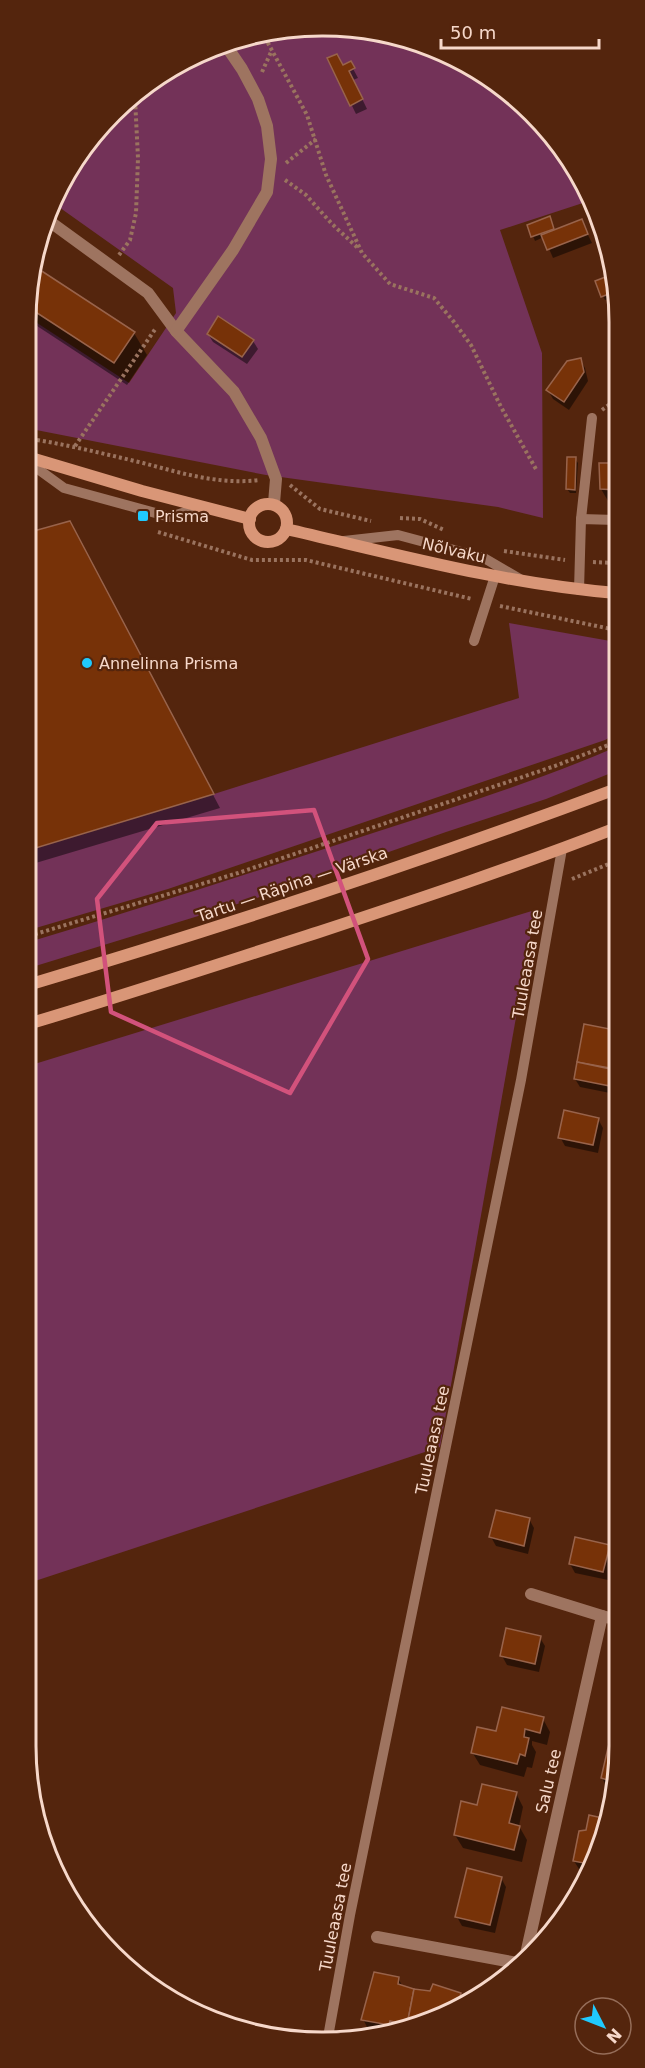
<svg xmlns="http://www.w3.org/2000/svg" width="645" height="2068" viewBox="0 0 645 2068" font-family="'DejaVu Sans',sans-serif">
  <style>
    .green { fill: #733258 }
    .shadow { fill: #0007 }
    .building { fill: #773208; stroke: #98634b; stroke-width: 1.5 }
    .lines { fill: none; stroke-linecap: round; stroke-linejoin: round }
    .path { stroke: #9a735f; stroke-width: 4; stroke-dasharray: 3 3; stroke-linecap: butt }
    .lane { stroke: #9e7460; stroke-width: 10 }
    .street { stroke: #9e7460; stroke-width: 12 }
    .secondary { stroke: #d99677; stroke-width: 12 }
    .marked { fill: none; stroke: #d2527c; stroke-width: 4.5; stroke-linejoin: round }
    .poi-dot { fill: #20c9fd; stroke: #54250d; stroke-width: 2 }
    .labels { text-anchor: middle; stroke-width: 4.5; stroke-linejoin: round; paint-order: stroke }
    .poi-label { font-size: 16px; fill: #f6d8ca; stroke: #54250d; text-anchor: start }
    .street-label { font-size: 16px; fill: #f6d8ca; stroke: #54250d }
    .rim { fill: none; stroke: #f6d8ca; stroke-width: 3 }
  </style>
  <rect width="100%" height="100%" fill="#54250d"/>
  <g class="green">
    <path d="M 265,31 L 381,31 L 471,65 L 546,126 L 589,191 L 592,200 L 500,230 L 542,353 L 543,518 L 498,507 L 266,475 L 31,429 L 31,319 L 129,383 L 176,313 L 173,288 L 56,205 L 76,157 L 158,75 Z"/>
    <path d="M 509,623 L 616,642 L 616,734 L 605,740 L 168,889 L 29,930 L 29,850 L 214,794 L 519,698 Z"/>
    <path d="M 616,747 L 616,771 L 546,799 L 446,832 L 257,898 L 29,968 L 29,942 C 145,907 260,870 376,832 C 456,806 538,781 616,747 Z"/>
    <path d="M 535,910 L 440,1447 L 26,1584 L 28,1066 Z"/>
  </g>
  <g class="shadow">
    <path d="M 384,32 L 398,38 L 389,42 Z"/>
    <path d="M 329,59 L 343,67 L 350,63 L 358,78 L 353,80 L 367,109 L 356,114 Z"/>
    <path d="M 581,221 L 592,243 L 553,258 L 544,237 L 535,241 L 529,226 L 551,222 L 555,231 Z"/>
    <path d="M 31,265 L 134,333 L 147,355 L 127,385 L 31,322 Z"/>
    <path d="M 609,282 L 615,296 L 605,300 L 603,296 Z"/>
    <path d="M 208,334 L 253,341 L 258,349 L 247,364 L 213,342 Z"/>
    <path d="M 580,359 L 585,368 L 588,381 L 569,410 L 553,399 L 548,390 Z"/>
    <path d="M 575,459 L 578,463 L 576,493 L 570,493 L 567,489 Z"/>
    <path d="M 617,465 L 617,506 L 611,506 L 601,489 Z"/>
    <path d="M 30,534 L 77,536 L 220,808 L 29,865 Z"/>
    <path d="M 586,1026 L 615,1032 L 615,1094 L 580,1087 L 575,1079 Z"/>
    <path d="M 598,1119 L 603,1128 L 598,1153 L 565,1146 L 560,1137 Z"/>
    <path d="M 613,1175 L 615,1176 L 615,1194 L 612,1193 L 610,1189 Z"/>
    <path d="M 529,1519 L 534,1528 L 528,1554 L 496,1546 L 491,1537 Z"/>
    <path d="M 609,1546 L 614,1555 L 608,1580 L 575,1573 L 570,1564 Z"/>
    <path d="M 540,1638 L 545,1646 L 539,1672 L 507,1665 L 502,1656 Z"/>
    <path d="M 543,1719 L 550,1732 L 547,1745 L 532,1741 L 532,1745 L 536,1752 L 532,1768 L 527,1767 L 524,1777 L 480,1765 L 472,1752 L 497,1733 Z"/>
    <path d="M 614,1737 L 614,1789 L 607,1787 L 602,1778 Z"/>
    <path d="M 516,1793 L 523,1807 L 519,1826 L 527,1840 L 522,1862 L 463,1848 L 455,1835 L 478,1806 Z"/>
    <path d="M 590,1817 L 607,1821 L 584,1875 L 582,1874 L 574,1861 L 587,1831 Z"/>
    <path d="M 501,1878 L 506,1887 L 495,1933 L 462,1926 L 457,1917 Z"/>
    <path d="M 573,1895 L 576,1896 L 569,1911 Z"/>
    <path d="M 398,1978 L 403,1987 L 414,1991 L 460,1994 L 465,2003 L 399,2032 L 370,2033 L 363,2019 Z"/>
  </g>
  <g class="building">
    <path d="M 337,54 L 343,65 L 351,61 L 355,68 L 349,71 L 363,99 L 350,106 L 327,58 Z"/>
    <path d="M 550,216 L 554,229 L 531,237 L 527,225 Z"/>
    <path d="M 582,219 L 588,234 L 547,250 L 541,235 Z"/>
    <path d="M 31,264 L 135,332 L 114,363 L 31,309 Z"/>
    <path d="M 608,276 L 614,292 L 601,297 L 595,281 Z"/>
    <path d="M 218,316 L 254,340 L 242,357 L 207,334 Z"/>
    <path d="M 581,358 L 584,372 L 564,402 L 546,390 L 567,361 Z"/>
    <path d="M 567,457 L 576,457 L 575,490 L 566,489 Z"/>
    <path d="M 599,463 L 617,463 L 617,490 L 600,489 Z"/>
    <path d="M 70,521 L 214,794 L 29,850 L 30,532 Z"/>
    <path d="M 584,1024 L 615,1030 L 615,1069 L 577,1062 Z"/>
    <path d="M 577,1062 L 615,1070 L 615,1087 L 574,1079 Z"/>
    <path d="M 564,1110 L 599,1118 L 593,1145 L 558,1138 Z"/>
    <path d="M 496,1510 L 530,1518 L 524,1546 L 489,1537 Z"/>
    <path d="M 575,1537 L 610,1545 L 603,1572 L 569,1564 Z"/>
    <path d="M 506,1628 L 541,1636 L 535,1664 L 500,1656 Z"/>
    <path d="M 502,1707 L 544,1717 L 540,1733 L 525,1729 L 524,1737 L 529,1738 L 525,1756 L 520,1754 L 517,1764 L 471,1753 L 477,1727 L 496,1731 Z"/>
    <path d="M 611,1735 L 614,1736 L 614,1782 L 601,1778 Z"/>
    <path d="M 482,1784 L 517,1792 L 509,1823 L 520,1826 L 514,1850 L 454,1835 L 461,1801 L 477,1805 Z"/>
    <path d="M 589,1815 L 607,1819 L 589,1864 L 573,1861 L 579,1831 L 586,1830 Z"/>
    <path d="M 467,1868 L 502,1877 L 490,1925 L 455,1917 Z"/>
    <path d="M 374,1972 L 399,1977 L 398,1984 L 414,1989 L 407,2025 L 390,2021 L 389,2025 L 361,2020 Z"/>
    <path d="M 433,1984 L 461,1993 L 458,2006 L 413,2026 L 407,2025 L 414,1989 L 430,1991 Z"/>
  </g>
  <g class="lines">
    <g class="path">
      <path d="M 262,32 L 307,115 L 326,175 L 362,253 L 390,284 L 434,298 L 454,322 L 471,345 L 501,407 L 537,471"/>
      <path d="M 262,72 L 271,52"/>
      <path d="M 286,163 L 316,139"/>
      <path d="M 285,180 L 306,195 L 332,224 L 358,248"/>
      <path d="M 119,255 L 130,240 L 136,213 L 138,158 L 135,98"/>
      <path d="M 617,368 L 617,364"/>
      <path d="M 602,410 L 617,399"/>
      <path d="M 31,439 C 69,445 105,454 143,463 C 181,473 219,485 260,480"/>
      <path d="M 75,446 L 156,328"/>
      <path d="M 290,485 L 320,509 L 371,521"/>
      <path d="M 400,518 L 420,519 L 444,530"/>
      <path d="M 158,532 L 252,560 L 306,560 L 472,599"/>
      <path d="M 504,551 L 565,560"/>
      <path d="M 593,562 L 616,563"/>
      <path d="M 500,606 L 616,630"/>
      <path d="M 572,879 L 616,861"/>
      <path d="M 29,936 L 238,873 L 555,766 L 616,742"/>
    </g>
    <g class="lane">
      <path d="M 589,207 L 593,206"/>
      <path d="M 31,464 L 64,488 L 170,517 L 201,507"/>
      <path d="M 581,519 L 592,418"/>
      <path d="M 344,541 L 398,535 L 484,558 L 520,579"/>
      <path d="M 579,590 L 581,519 L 616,520"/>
      <path d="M 474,641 L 495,576"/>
      <path d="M 328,2037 L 350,1915 L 521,1080 L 562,849"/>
    </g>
    <g class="street">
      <path d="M 49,221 L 148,293 L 176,331 L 234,392 L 261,438 L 276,479 L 274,503"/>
      <path d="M 176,331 L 233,250 L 267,192 L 271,159 L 267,126 L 258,99 L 242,69 L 227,47"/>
      <path d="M 602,1616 L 614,1619"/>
      <path d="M 377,1937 L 517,1963"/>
      <path d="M 526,1954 L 602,1616 L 531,1594"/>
    </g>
    <g class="secondary">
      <path d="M 31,458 L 142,491 L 250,519"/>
      <circle cx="268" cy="523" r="19"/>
      <path d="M 286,529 C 395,554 505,584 616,593"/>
      <path d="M 28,985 C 226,926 423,861 616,789"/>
      <path d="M 28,1024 C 126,995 222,963 319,932 C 419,899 518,866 616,828"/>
    </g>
  </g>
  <path class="marked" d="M 314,810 L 368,959 L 290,1093 L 111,1012 L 97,899 L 157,823 Z"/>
  <g class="poi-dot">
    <rect x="137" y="510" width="12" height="12" rx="3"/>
    <circle cx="87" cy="663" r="6"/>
  </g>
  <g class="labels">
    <g class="poi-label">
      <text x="155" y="522">Prisma</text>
      <text x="99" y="669">Annelinna Prisma</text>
    </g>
    <g class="street-label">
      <text transform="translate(454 550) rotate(13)" y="6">Nõlvaku</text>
      <text transform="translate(292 884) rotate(-19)" y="6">Tartu — Räpina — Värska</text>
      <text transform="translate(527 964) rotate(-80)" y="6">Tuuleaasa tee</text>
      <text transform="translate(432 1440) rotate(-78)" y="6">Tuuleaasa tee</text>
      <text transform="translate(548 1781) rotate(-77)" y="6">Salu tee</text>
      <text transform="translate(335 1917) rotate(-79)" y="6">Tuuleaasa tee</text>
    </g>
  </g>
  <path d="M0 0H645V2068H0ZM322 36H323A286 286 0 0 1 609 322V1746A286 286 0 0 1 323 2032H322A286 286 0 0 1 36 1746V322A286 286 0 0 1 322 36Z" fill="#54250d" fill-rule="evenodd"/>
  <path class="rim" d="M322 36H323A286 286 0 0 1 609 322V1746A286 286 0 0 1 323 2032H322A286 286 0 0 1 36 1746V322A286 286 0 0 1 322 36Z"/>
  <g transform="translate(603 2026) rotate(132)"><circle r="28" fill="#54250d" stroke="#956d59" stroke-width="1.5"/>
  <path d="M0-4.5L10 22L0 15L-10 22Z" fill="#20c9fd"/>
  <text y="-9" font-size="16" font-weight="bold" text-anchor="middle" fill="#f6d8ca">N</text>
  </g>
  <path d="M441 39v9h158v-9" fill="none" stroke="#f6d8ca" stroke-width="3"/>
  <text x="450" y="39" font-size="18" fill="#f6d8ca" stroke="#54250d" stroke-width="4.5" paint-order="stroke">50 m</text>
</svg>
